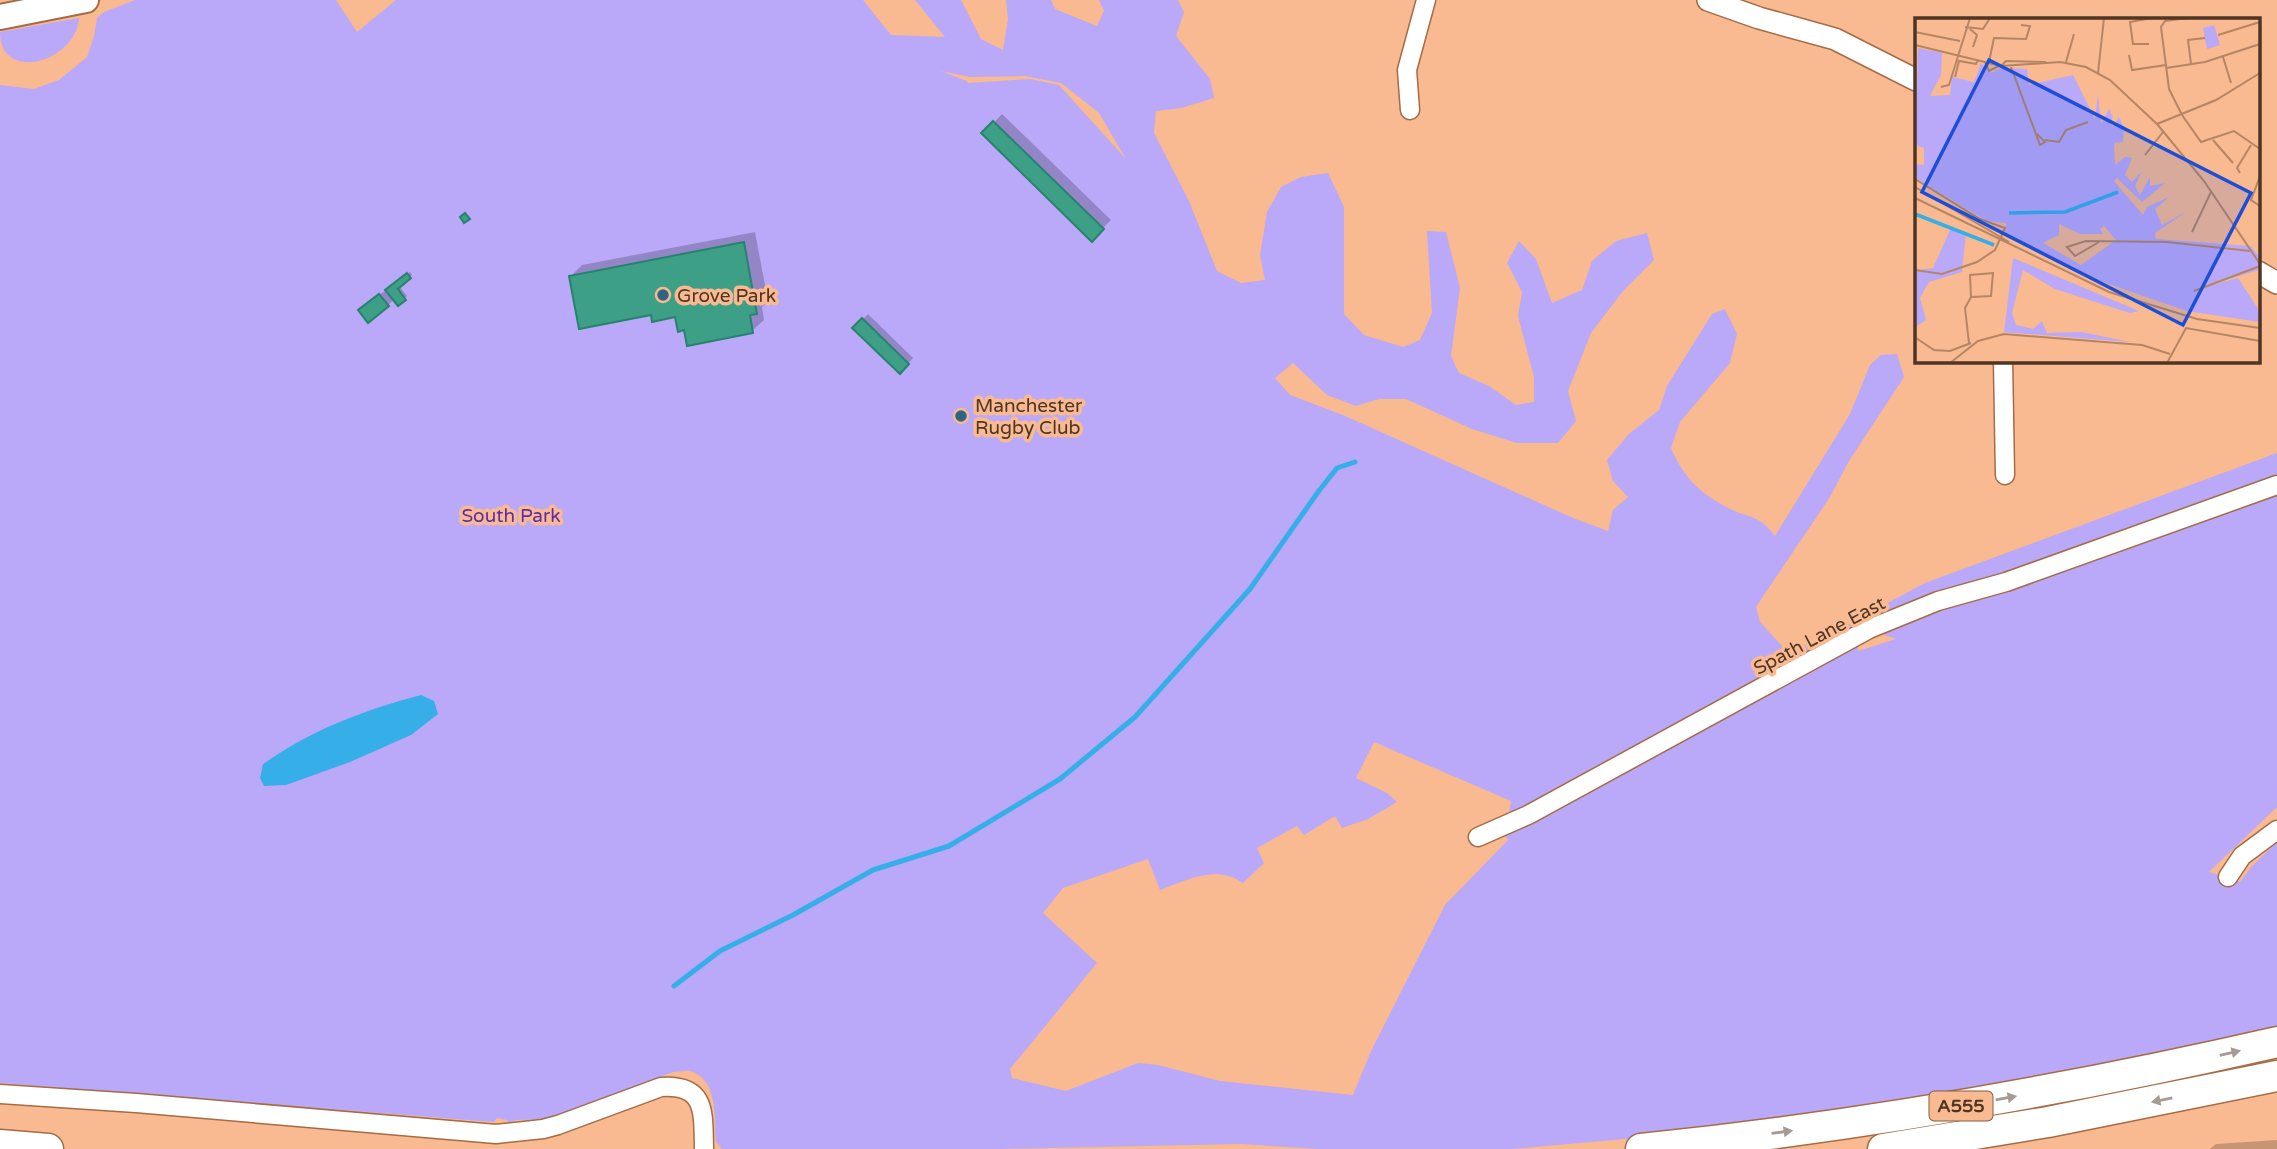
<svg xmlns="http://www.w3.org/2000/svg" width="2277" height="1149" viewBox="0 0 2277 1149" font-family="'Varela Round',sans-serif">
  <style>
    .green { fill: #baa8f8; fill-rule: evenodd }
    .water { fill: #36aee7 }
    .shadow { fill: #0003 }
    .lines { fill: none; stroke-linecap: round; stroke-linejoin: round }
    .stream { stroke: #36aee7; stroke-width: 5 }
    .building { fill: #3e9f87; stroke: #27836e; stroke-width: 2 }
    .minor-casing { stroke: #a56b44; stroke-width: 21 }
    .tertiary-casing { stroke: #a56b44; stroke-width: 24 }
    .secondary-casing { stroke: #a56b44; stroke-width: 28 }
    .trunk-casing { stroke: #a56b44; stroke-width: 33 }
    .minor { stroke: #fff; stroke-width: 18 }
    .tertiary { stroke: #fff; stroke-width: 21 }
    .secondary { stroke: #fff; stroke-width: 24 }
    .trunk { stroke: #fff; stroke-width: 30 }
    .oneway { fill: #a79a92 }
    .poi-dot { fill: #306581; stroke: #f9ba91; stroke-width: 2.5 }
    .labels { text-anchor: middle; stroke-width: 7; stroke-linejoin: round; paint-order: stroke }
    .shield { fill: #f9ba91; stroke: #825d45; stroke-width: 2 }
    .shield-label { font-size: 18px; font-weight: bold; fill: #4f3524 }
    .poi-label { font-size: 19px; fill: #4f3524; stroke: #f9ba91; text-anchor: start }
    .park-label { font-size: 19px; fill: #5d2bb0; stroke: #f9ba91 }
    .street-label { font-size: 19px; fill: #4f3524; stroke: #f9ba91 }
    .inset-river { fill: none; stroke: #36aee7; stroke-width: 3.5 }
    .inset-road { fill: none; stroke: #b58565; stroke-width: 2 }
    .view { fill: #1d4ed8; fill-opacity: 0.15; stroke: #1d4ed8; stroke-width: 3.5 }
    .inset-edge { fill: none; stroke: #4f3524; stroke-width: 3.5 }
  </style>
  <rect width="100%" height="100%" fill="#f9ba91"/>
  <g class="green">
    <path d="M 135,0 L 336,0 L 357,32 L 396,0 L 863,0 L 891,35 L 945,37 L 915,0 L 961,0 L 981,39 L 1003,50 L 1008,19 L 1006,0 L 1051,0 L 1055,9 L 1097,26 L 1104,11 L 1099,0 L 1178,0 L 1184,12 L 1176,36 L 1210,79 L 1214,98 L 1181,108 L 1156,111 L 1154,133 L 1189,201 L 1217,271 L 1241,283 L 1265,280 L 1260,255 L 1267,212 L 1281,187 L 1301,177 L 1328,173 L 1344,207 L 1344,314 L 1364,335 L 1403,347 L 1420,340 L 1432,313 L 1427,231 L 1446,232 L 1460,288 L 1451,356 L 1459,373 L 1489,386 L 1516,405 L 1534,402 L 1534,377 L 1518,316 L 1522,292 L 1507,263 L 1519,241 L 1536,259 L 1552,303 L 1582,290 L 1592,261 L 1616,241 L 1647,233 L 1654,260 L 1623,291 L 1591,333 L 1568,391 L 1576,421 L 1558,443 L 1517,443 L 1472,429 L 1406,399 L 1379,399 L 1356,406 L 1327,395 L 1293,363 L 1275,378 L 1290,395 L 1343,415 L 1573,518 L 1608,531 L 1613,510 L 1628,497 L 1613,481 L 1607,460 L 1629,434 L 1659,410 L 1667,386 L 1712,314 L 1725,309 L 1737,334 L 1730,363 L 1680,422 L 1671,448 C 1685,480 1700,493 1730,509 C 1752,519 1759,515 1775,536 L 1850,414 L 1870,365 L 1881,355 L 1897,354 L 1904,377 L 1849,461 L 1830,497 L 1756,607 L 1760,622 L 1783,647 L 1811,644 L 1925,583 L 2277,453 L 2277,807 L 2209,872 L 2240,882 L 2252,866 L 2277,842 L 2277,1031 L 1925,1100 L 1703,1132 L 1512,1149 L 1319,1149 L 1240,1144 L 999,1149 L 722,1149 L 716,1142 C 714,1120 719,1079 690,1071 C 686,1070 678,1072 673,1072 L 549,1119 L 516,1120 L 509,1123 L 507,1120 L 497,1118 L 494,1122 L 0,1083 L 0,85 L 34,89 L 59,80 L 87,57 L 94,36 L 97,18 L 104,12 ZM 941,71 L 970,77 L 1025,76 L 1061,83 L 1099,113 L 1126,159 L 1059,85 L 1030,79 L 968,83 L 967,81 ZM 1876,632 L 1896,639 L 1858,651 L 1858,641 ZM 1374,742 L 1511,801 L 1505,837 L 1509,839 L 1445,905 L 1371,1051 L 1353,1095 L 1220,1081 L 1158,1065 L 1138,1063 L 1066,1091 L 1012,1078 L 1010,1069 L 1097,963 L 1043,913 L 1063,888 L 1148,859 L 1160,890 C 1186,880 1217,864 1243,883 L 1264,863 L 1257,848 L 1297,826 L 1304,835 L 1335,816 L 1342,828 L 1368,819 L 1397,802 L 1387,793 L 1356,778 Z"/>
    <path d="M 79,18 C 76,62 0,84 0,32 Z"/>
  </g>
  <path class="water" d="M 421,695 L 434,701 L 438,714 L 411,735 L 350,762 L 286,785 L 264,786 L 260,778 L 263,764 C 313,729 362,711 421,695 Z"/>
  <g class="shadow">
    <path d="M 1002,114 L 1111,220 L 1092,239 L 984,133 Z"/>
    <path d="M 755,232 L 768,301 L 762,307 L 764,320 L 752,331 L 686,328 L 676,315 L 652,313 L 571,276 L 582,265 Z"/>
    <path d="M 410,272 L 412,275 L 399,286 L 407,296 L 398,303 L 394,299 L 388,305 L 366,305 Z"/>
    <path d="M 868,314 L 913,358 L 900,372 L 855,328 Z"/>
    <path d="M 2277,1140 L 2277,1149 L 2210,1149 L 2216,1144 Z"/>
  </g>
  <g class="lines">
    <path class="stream" d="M 674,986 L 720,951 L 793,915 L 873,870 L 949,846 L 1060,779 L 1135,717 L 1250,589 L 1318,492 L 1337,468 L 1355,462"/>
  </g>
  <g class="building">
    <path d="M 993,121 L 1104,229 L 1092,242 L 981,133 Z"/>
    <path d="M 465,213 L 470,219 L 464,223 L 460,217 Z"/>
    <path d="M 744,242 L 757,314 L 750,315 L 753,333 L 687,346 L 684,330 L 678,332 L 675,317 L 652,322 L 651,315 L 579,329 L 569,276 Z"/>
    <path d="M 407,273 L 411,278 L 398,289 L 406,300 L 398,306 L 385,290 Z"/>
    <path d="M 379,294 L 389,306 L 368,323 L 358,310 Z"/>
    <path d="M 862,318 L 909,364 L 900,374 L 852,328 Z"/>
  </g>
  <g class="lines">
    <g class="minor-casing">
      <g id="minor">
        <path d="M 1410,110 L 1407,70 L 1426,0"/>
        <path d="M 2003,360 L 2005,475"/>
        <path d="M 1478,837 L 1528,815 L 1869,629 L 1938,601 L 2006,582 L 2277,485"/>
        <path d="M 2228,877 L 2242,856 L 2277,830"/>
        <path d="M 0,1094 L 136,1103 L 496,1134 L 543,1129 L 558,1125 L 661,1087 C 707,1084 703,1113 704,1149"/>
      </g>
    </g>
    <g class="tertiary-casing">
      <g id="tertiary">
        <path d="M 1708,0 L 1759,18 L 1835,39 L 1916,80"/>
        <path d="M 2258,272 L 2277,283"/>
      </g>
    </g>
    <g class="secondary-casing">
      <path id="secondary" d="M 0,17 L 86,0"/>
    </g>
    <g class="trunk-casing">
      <g id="trunk">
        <path d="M 0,1145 L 48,1149"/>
        <path d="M 1641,1149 C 1855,1127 2067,1090 2277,1042"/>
        <path d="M 1883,1149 L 2048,1122 L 2277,1076"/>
      </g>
    </g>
    <use href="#minor" class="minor"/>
    <use href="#tertiary" class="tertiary"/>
    <use href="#secondary" class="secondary"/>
    <use href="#trunk" class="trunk"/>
  </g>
  <defs><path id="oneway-solid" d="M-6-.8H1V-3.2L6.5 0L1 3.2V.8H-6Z" transform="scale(1.75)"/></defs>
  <g class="oneway">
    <use href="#oneway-solid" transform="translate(2230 1053) rotate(-13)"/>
    <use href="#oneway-solid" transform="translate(2006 1098) rotate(-10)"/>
    <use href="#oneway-solid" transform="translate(2162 1100) rotate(169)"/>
    <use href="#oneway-solid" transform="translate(1782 1132) rotate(-8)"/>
  </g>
  <g class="poi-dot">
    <circle cx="663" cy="295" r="7"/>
    <circle cx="961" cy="416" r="7"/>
  </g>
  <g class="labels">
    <rect class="shield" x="1929.5" y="1091.5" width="63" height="29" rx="5"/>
    <g class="shield-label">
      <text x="1961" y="1112">A555</text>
    </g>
    <g class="poi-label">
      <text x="677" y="302">Grove Park</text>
      <text x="975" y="412">Manchester<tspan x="975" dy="22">Rugby Club</tspan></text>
    </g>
    <g class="park-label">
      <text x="511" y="522">South Park</text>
    </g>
    <g class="street-label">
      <text transform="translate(1819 635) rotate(-28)" y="7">Spath Lane East</text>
    </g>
  </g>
  <g transform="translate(1915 18)">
    <rect width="345" height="345" fill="#f9ba91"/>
    <path d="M 299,7 L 305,27 L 292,31 L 288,10 ZM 3,30 L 27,35 L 26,57 L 15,78 L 35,77 L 37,59 L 59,64 L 66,45 L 76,55 L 86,50 L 112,51 L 114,67 L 158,57 L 180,101 L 183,76 L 186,106 L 194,91 L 198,99 L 195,105 L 198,109 L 204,99 L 209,110 L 208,124 L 199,125 L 200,147 L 210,139 L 217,140 L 210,157 L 217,164 L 227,153 L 220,168 L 225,177 L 235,159 L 235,168 L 250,165 L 227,184 L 202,160 L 199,163 L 228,197 L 232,189 L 254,179 L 240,191 L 247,207 L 271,194 L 240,215 L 241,221 L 336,228 L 345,240 L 344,252 L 277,272 L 323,260 L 345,294 L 345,304 L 272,293 L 162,255 L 90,217 L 91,205 L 72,203 L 0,160 L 0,146 L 9,147 L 9,130 L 0,127 ZM 144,206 L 165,216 L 188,216 L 185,211 L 189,208 L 201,222 L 166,247 L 128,225 L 144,217 ZM 36,210 L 51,214 L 47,254 L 14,264 L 5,280 L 11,302 L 2,308 L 0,320 L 0,252 L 18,250 ZM 98,240 L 224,293 L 215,295 L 140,271 L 108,252 L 97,295 L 101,307 L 118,311 L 127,303 L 132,315 L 166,314 L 215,324 L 89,314 Z" fill="#baa8f8" fill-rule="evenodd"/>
    <path class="inset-river" d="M 94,195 L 150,194 L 203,174M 0,196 L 79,227"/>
    <path class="inset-road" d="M 273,0 L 250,3 L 246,9 L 254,71 L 267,97 L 286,124 L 319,113 L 345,131M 50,9 L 68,11 L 75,0M 55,11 L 62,17 L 58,29M 0,14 L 45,23M 303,17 L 345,4M 234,26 L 218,26 L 215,4 L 237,0M 0,27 L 86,48 L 145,44 L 171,49 L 195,62 L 242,106 L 301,82 L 345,55M 214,37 L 217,52 L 251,47M 308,39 L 316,65M 70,44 L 74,53 L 84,48M 74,44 L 79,20 L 111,21 L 115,8 L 106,7M 151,44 L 159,16M 276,46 L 273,22 L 290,20M 86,48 L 91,43 L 131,44M 96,49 L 125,127 L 130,124 L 122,116M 251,50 L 290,44 L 345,26M 183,55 L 189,0M 40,59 L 44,43 L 61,46 L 63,42M 26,69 L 34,67 L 55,0M 242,106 L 289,163 L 345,246M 130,122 L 144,124 L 151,112 L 173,104M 298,122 L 318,145M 230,137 L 248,114M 325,155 L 322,150 L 336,127M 345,158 L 336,182 L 345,188M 0,161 L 65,201 L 90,210 L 80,232 L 62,244 L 27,256 L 0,252M 0,169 L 94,224M 0,180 L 194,274 L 282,301 L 345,310M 277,214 L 296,174M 184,224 L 160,238 L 152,229 L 171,223 L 252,224 L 335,233M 279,273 L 345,248M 1,320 L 19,332 L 35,333 L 56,325M 54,325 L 50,290 L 56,279 L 55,257 L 78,255 L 76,278 L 56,279M 35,345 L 63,323 L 89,316 L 227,327 L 255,336M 252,345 L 271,310 L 345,323"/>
    <path class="view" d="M 74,42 L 336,175 L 268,307 L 7,174 Z"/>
    <rect width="345" height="345" class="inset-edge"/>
  </g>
</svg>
